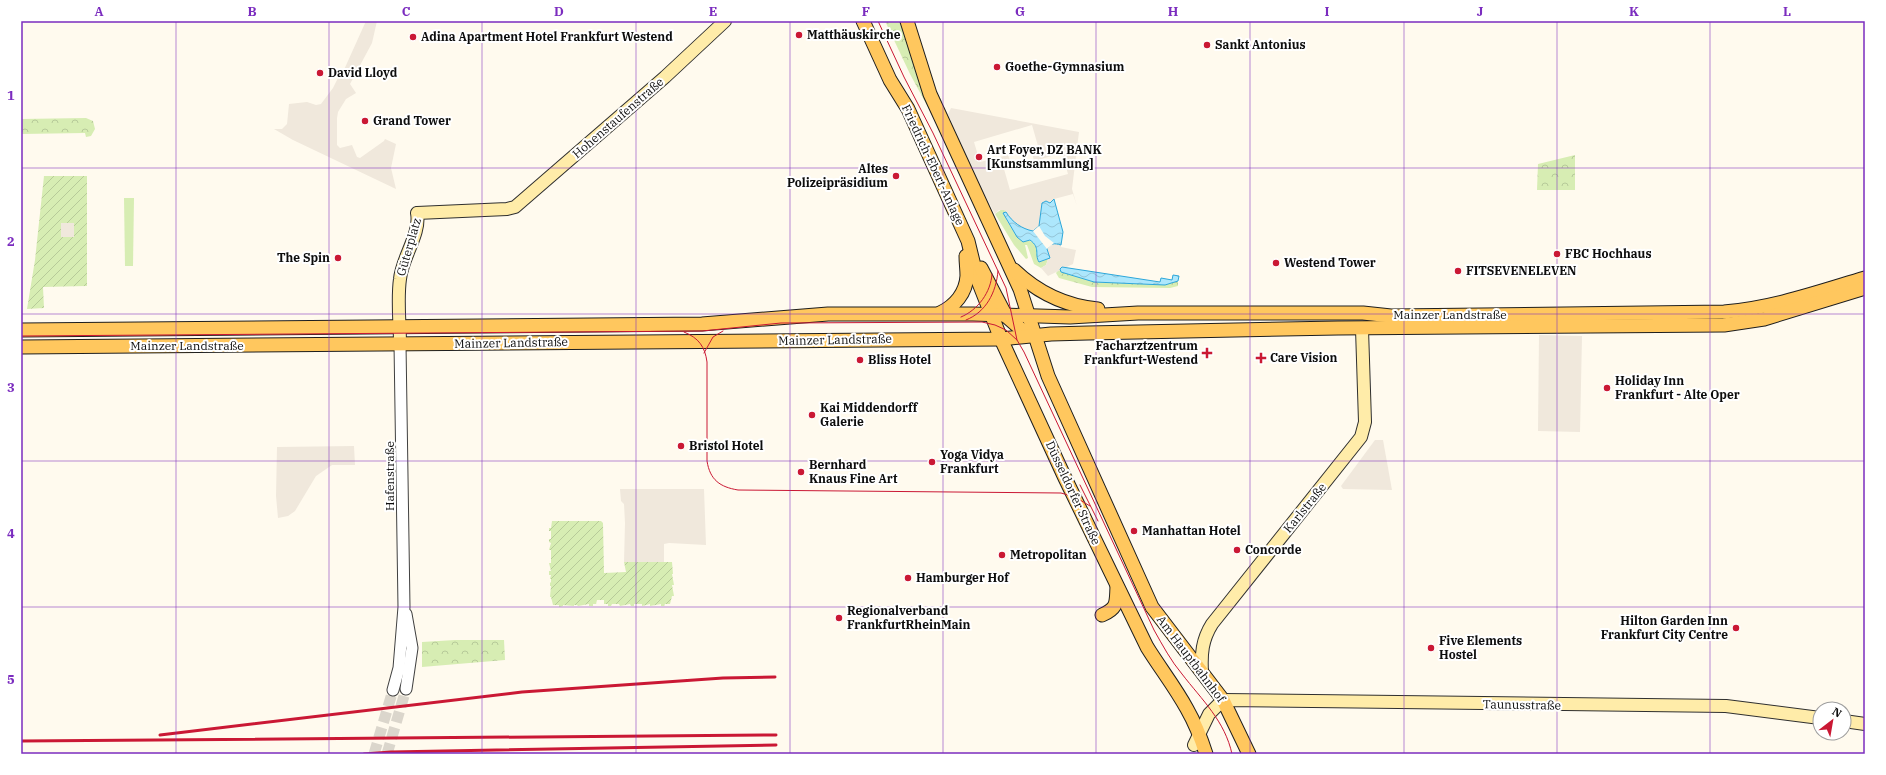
<svg xmlns="http://www.w3.org/2000/svg" width="1886" height="775" viewBox="0 0 1886 775" font-family="'IBM Plex Serif',serif">
  <style>
    .grass { fill: #d7edb3 }
    .park { fill: url(#park-crowns) }
    .garden { fill: url(#garden-furrows) }
    .plaza { fill: #f0e8dc; fill-rule: evenodd }
    .water { fill: url(#water-waves); stroke: #2da7da }
    .pier { fill: #fffaee }
    .lines { fill: none; stroke-linecap: round; stroke-linejoin: round }
    .tertiary-tunnel { stroke: #dbd6cc; stroke-width: 11; stroke-dasharray: 11 5.5; stroke-linecap: butt }
    .tertiary-casing { stroke: #404040; stroke-width: 13 }
    .secondary-casing { stroke: #2f2f2f; stroke-width: 14 }
    .primary-casing { stroke: #1e1e1e; stroke-width: 15 }
    .tertiary { stroke: #fff; stroke-width: 11 }
    .secondary { stroke: #ffeca9; stroke-width: 12 }
    .primary { stroke: #ffc75e; stroke-width: 13 }
    .tram { stroke: #ca1834; stroke-width: 1 }
    .rail { stroke: #ca1834; stroke-width: 3 }
    .grid { fill: none; stroke: #7b2cbf; stroke-width: 1; stroke-opacity: 0.55 }
    .poi-dot { fill: #ca1834; stroke: #fff; stroke-width: 1.5 }
    .labels { text-anchor: middle; stroke-width: 4; stroke-linejoin: round; paint-order: stroke }
    .poi-label { font-size: 12px; font-weight: bold; fill: #0d0d0d; stroke: #fff; text-anchor: start }
    .street-label { font-size: 12px; fill: #0d0d0d; stroke: #fff }
    .neatline { fill: none; stroke: #7b2cbf; stroke-width: 1.5 }
    .grid-label { font-size: 13px; text-anchor: middle; font-weight: bold; fill: #7b2cbf }
  </style>
  <defs>
    <pattern id="park-crowns" width="20" height="18" patternUnits="userSpaceOnUse"><rect width="20" height="18" fill="#d7edb3"/><path d="M2 6a3 3 0 1 1 6 0M12 15a3 3 0 1 1 6 0" fill="none" stroke="#b7ca99"/></pattern>
    <pattern id="garden-furrows" width="10" height="10" patternUnits="userSpaceOnUse"><rect width="10" height="10" fill="#d7edb3"/><path d="M-1 1l2-2M0 10L10 0M9 11l2-2" fill="none" stroke="#b7ca99"/></pattern>
    <pattern id="water-waves" width="16" height="10" patternUnits="userSpaceOnUse"><rect width="16" height="10" fill="#ade7fc"/><path d="M0 5q4-4 8 0t8 0" fill="none" stroke="#94c5d7"/></pattern>
  </defs>
  <rect width="100%" height="100%" fill="#fffaee"/>
  <g class="grass">
    <path d="M 124,198 L 134,198 L 133,266 L 125,266 Z"/>
    <path d="M 1002,209 L 1004,209 L 1026,240 L 1033,242 L 1038,251 L 1037,259 L 1048,259 L 1046,265 L 1041,268 L 1034,264 L 1027,245 L 1025,245 L 1028,258 L 1026,259 L 1014,245 L 995,214 Z"/>
  </g>
  <g class="park">
    <path d="M 885,21 L 902,21 L 933,115 L 932,115 L 910,74 Z"/>
    <path d="M 86,118 L 93,121 L 95,129 L 91,136 L 86,137 L 85,133 L 21,134 L 21,119 Z"/>
    <path d="M 1575,155 L 1575,190 L 1537,190 L 1538,164 Z"/>
    <path d="M 1059,269 L 1061,272 L 1094,282 L 1165,285 L 1178,281 L 1178,286 L 1170,288 L 1092,287 L 1059,278 L 1056,273 Z"/>
    <path d="M 455,640 L 504,640 L 505,660 L 422,667 L 422,642 Z"/>
  </g>
  <g class="garden">
    <path d="M 44,176 L 87,176 L 87,286 L 43,287 L 44,308 L 27,309 L 35,260 Z"/>
    <path d="M 552,521 L 601,521 L 603,523 L 604,573 L 626,572 L 624,562 L 672,562 L 673,574 L 672,574 L 674,585 L 672,585 L 674,596 L 672,596 L 670,604 L 665,604 L 664,606 L 661,606 L 661,604 L 650,606 L 650,604 L 642,606 L 642,604 L 634,604 L 634,606 L 631,606 L 630,604 L 620,606 L 619,604 L 612,604 L 611,606 L 608,606 L 608,604 L 604,604 L 604,600 L 597,600 L 596,604 L 593,604 L 593,606 L 589,606 L 589,604 L 578,606 L 577,605 L 574,605 L 574,606 L 563,605 L 563,606 L 559,607 L 559,605 L 553,605 L 551,597 L 550,597 L 551,586 L 550,586 L 550,583 L 551,582 L 551,579 L 550,579 L 551,575 L 549,575 L 549,571 L 551,571 L 549,563 L 551,563 L 551,550 L 549,550 L 551,543 L 549,542 L 549,539 L 551,539 L 551,531 L 549,531 L 549,528 L 551,528 Z"/>
  </g>
  <g class="plaza">
    <path d="M 366,21 L 377,21 L 372,43 L 350,84 L 356,93 L 346,99 L 338,112 L 337,118 L 337,145 L 340,148 L 352,145 L 357,157 L 360,158 L 384,141 L 385,139 L 396,144 L 391,168 L 396,189 L 293,140 L 274,129 L 282,129 L 287,124 L 289,104 L 307,102 L 316,105 L 321,104 L 333,88 L 341,72 L 343,72 Z"/>
    <path d="M 951,108 L 1079,132 L 1072,189 L 1077,206 L 1073,194 L 1054,199 L 1050,203 L 1046,201 L 1042,203 L 1039,226 L 1054,243 L 1061,245 L 1061,247 L 1076,250 L 1073,264 L 1048,276 L 1041,268 L 1046,265 L 1048,259 L 1039,262 L 1037,259 L 1038,251 L 1033,242 L 1030,240 L 1023,242 L 1017,237 L 1008,223 L 1003,213 L 1006,212 L 1004,210 L 999,210 L 995,214 L 975,177 L 948,114 ZM 1032,125 L 1038,146 L 1031,148 L 1034,161 L 1062,153 L 1068,174 L 1010,190 L 1004,169 L 1012,166 L 1008,155 L 980,162 L 974,142 Z"/>
    <rect x="61" y="223" width="13" height="14"/>
    <path d="M 1539,335 L 1582,336 L 1580,432 L 1538,431 Z"/>
    <path d="M 1375,440 L 1383,440 L 1392,490 L 1343,489 L 1341,486 Z"/>
    <path d="M 354,446 L 355,465 L 332,465 L 316,476 L 295,511 L 288,516 L 278,518 L 276,496 L 277,447 Z"/>
    <path d="M 620,489 L 704,489 L 706,545 L 669,543 L 664,544 L 664,562 L 624,562 L 625,523 L 624,504 L 621,501 Z"/>
  </g>
  <g class="water">
    <path d="M 1054,199 L 1063,232 L 1061,245 C 1054,243 1051,243 1047,249 L 1050,258 L 1039,262 C 1034,254 1041,248 1030,240 L 1023,242 L 1017,237 L 1003,213 L 1006,212 C 1012,222 1022,229 1033,231 L 1039,226 L 1042,203 L 1046,201 L 1050,203 Z"/>
    <path d="M 1062,267 L 1160,282 L 1161,278 L 1172,280 L 1173,275 L 1179,276 L 1178,281 L 1165,285 L 1094,282 L 1061,272 L 1060,269 Z"/>
  </g>
  <path class="pier" d="M 1039,226 L 1045,236 L 1054,243 L 1047,249 L 1033,231 Z"/>
  <g class="lines">
    <g class="tertiary-tunnel">
      <path d="M 374,754 L 393,690"/>
      <path d="M 387,754 L 406,689"/>
    </g>
    <g class="tertiary-casing">
      <g id="tertiary">
        <path d="M 406,614 L 412,648 L 406,689"/>
        <path d="M 393,690 L 399,668 L 404,607 L 400,344"/>
      </g>
    </g>
    <g class="secondary-casing">
      <g id="secondary">
        <path d="M 400,344 C 400,323 397,300 400,279 C 402,257 421,234 417,213 L 507,209 L 515,207 L 665,77 L 725,21"/>
        <path d="M 1202,672 C 1201,654 1202,640 1212,624 L 1361,437 L 1365,422 L 1362,329"/>
        <path d="M 1844,721 L 1865,724"/>
        <path d="M 1194,745 L 1209,714 L 1223,700 L 1726,706 L 1820,718"/>
      </g>
    </g>
    <g class="primary-casing">
      <g id="primary">
        <path d="M 863,21 L 890,80 L 908,109 L 968,241 L 977,278 L 1001,339 L 1065,478 L 1147,647 C 1160,668 1175,687 1187,709 C 1195,723 1201,738 1206,754"/>
        <path d="M 907,21 L 930,94 L 1020,289 L 1048,376 L 1152,607 L 1223,700 L 1249,754"/>
        <path d="M 981,268 L 1006,316 L 1022,330 L 1035,336"/>
        <path d="M 1014,270 C 1038,293 1065,306 1098,309"/>
        <path d="M 940,313 C 955,306 966,293 967,276 C 967,269 966,263 966,256"/>
        <path d="M 21,330 L 702,324 L 828,314 L 973,314 L 1070,317 L 1138,313 L 1363,313 L 1391,316 L 1724,312 C 1773,308 1818,292 1865,278"/>
        <path d="M 21,347 L 1001,339 L 1051,334 L 1088,333 L 1338,328 L 1724,325 L 1764,319 L 1865,288"/>
        <path d="M 1102,615 C 1118,608 1116,603 1117,587"/>
      </g>
    </g>
    <use href="#tertiary" class="tertiary"/>
    <use href="#secondary" class="secondary"/>
    <use href="#primary" class="primary"/>
    <g class="tram">
      <path d="M 878,21 L 904,77 L 933,133 L 1006,288 L 1017,340"/>
      <path d="M 961,317 C 978,310 991,292 992,274"/>
      <path d="M 966,320 C 986,312 996,293 998,271"/>
      <path d="M 684,332 C 699,338 705,347 707,362 L 707,461 C 710,480 720,487 738,490 L 1061,493 L 1075,497 L 1090,506"/>
      <path d="M 21,336 L 702,331 L 781,323 L 982,322 L 995,325 L 1006,330 L 1017,340 L 1024,352 L 1154,630 C 1163,646 1171,661 1182,674 C 1202,700 1225,721 1232,754"/>
      <path d="M 704,353 L 713,337 L 723,331"/>
      <path d="M 1080,485 L 1098,521"/>
    </g>
    <g class="rail">
      <path d="M 160,735 L 522,692 L 723,678 L 775,677"/>
      <path d="M 21,741 L 776,735"/>
      <path d="M 364,754 L 391,752 L 776,745"/>
    </g>
  </g>
  <path class="grid" d="M 176,21 L 176,754M 329,21 L 329,754M 482,21 L 482,754M 636,21 L 636,754M 790,21 L 790,754M 943,21 L 943,754M 1096,21 L 1096,754M 1250,21 L 1250,754M 1404,21 L 1404,754M 1557,21 L 1557,754M 1710,21 L 1710,754M 21,168 L 1865,168M 21,314 L 1865,314M 21,461 L 1865,461M 21,607 L 1865,607"/>
  <g class="poi-dot">
    <circle cx="799" cy="35" r="4"/>
    <circle cx="413" cy="37" r="4"/>
    <circle cx="1207" cy="45" r="4"/>
    <circle cx="997" cy="67" r="4"/>
    <circle cx="320" cy="73" r="4"/>
    <circle cx="365" cy="121" r="4"/>
    <circle cx="979" cy="157" r="4"/>
    <circle cx="896" cy="176" r="4"/>
    <circle cx="1557" cy="254" r="4"/>
    <circle cx="338" cy="258" r="4"/>
    <circle cx="1276" cy="263" r="4"/>
    <circle cx="1458" cy="271" r="4"/>
    <path d="M1205 347h4v4h4v4h-4v4h-4v-4h-4v-4h4z"/>
    <path d="M1259 352h4v4h4v4h-4v4h-4v-4h-4v-4h4z"/>
    <circle cx="860" cy="360" r="4"/>
    <circle cx="1607" cy="388" r="4"/>
    <circle cx="812" cy="415" r="4"/>
    <circle cx="681" cy="446" r="4"/>
    <circle cx="932" cy="462" r="4"/>
    <circle cx="801" cy="472" r="4"/>
    <circle cx="1134" cy="531" r="4"/>
    <circle cx="1237" cy="550" r="4"/>
    <circle cx="1002" cy="555" r="4"/>
    <circle cx="908" cy="578" r="4"/>
    <circle cx="839" cy="618" r="4"/>
    <circle cx="1736" cy="628" r="4"/>
    <circle cx="1431" cy="648" r="4"/>
  </g>
  <g class="labels">
    <g class="poi-label">
      <text x="807" y="39">Matthäuskirche</text>
      <text x="421" y="41">Adina Apartment Hotel Frankfurt Westend</text>
      <text x="1215" y="49">Sankt Antonius</text>
      <text x="1005" y="71">Goethe-Gymnasium</text>
      <text x="328" y="77">David Lloyd</text>
      <text x="373" y="125">Grand Tower</text>
      <text x="987" y="154">Art Foyer, DZ BANK<tspan x="987" dy="14">[Kunstsammlung]</tspan></text>
      <text x="888" y="173" text-anchor="end">Altes<tspan x="888" dy="14">Polizeipräsidium</tspan></text>
      <text x="1565" y="258">FBC Hochhaus</text>
      <text x="330" y="262" text-anchor="end">The Spin</text>
      <text x="1284" y="267">Westend Tower</text>
      <text x="1466" y="275">FITSEVENELEVEN</text>
      <text x="1198" y="350" text-anchor="end">Facharztzentrum<tspan x="1198" dy="14">Frankfurt-Westend</tspan></text>
      <text x="1270" y="362">Care Vision</text>
      <text x="868" y="364">Bliss Hotel</text>
      <text x="1615" y="385">Holiday Inn<tspan x="1615" dy="14">Frankfurt - Alte Oper</tspan></text>
      <text x="820" y="412">Kai Middendorff<tspan x="820" dy="14">Galerie</tspan></text>
      <text x="689" y="450">Bristol Hotel</text>
      <text x="940" y="459">Yoga Vidya<tspan x="940" dy="14">Frankfurt</tspan></text>
      <text x="809" y="469">Bernhard<tspan x="809" dy="14">Knaus Fine Art</tspan></text>
      <text x="1142" y="535">Manhattan Hotel</text>
      <text x="1245" y="554">Concorde</text>
      <text x="1010" y="559">Metropolitan</text>
      <text x="916" y="582">Hamburger Hof</text>
      <text x="847" y="615">Regionalverband<tspan x="847" dy="14">FrankfurtRheinMain</tspan></text>
      <text x="1728" y="625" text-anchor="end">Hilton Garden Inn<tspan x="1728" dy="14">Frankfurt City Centre</tspan></text>
      <text x="1439" y="645">Five Elements<tspan x="1439" dy="14">Hostel</tspan></text>
    </g>
    <g class="street-label">
      <text transform="translate(618 118) rotate(-41)" y="4">Hohenstaufenstraße</text>
      <text transform="translate(933 165) rotate(65)" y="4">Friedrich-Ebert-Anlage</text>
      <text transform="translate(409 247) rotate(-74)" y="4">Güterplatz</text>
      <text x="1450" y="319">Mainzer Landstraße</text>
      <text transform="translate(835 340) rotate(-1)" y="4">Mainzer Landstraße</text>
      <text transform="translate(511 343) rotate(-1)" y="4">Mainzer Landstraße</text>
      <text x="187" y="350">Mainzer Landstraße</text>
      <text transform="translate(390 476) rotate(-90)" y="4">Hafenstraße</text>
      <text transform="translate(1073 493) rotate(65)" y="4">Düsseldorfer Straße</text>
      <text transform="translate(1305 508) rotate(-51)" y="4">Karlstraße</text>
      <text transform="translate(1191 659) rotate(53)" y="4">Am Hauptbahnhof</text>
      <text transform="translate(1522 705) rotate(1)" y="4">Taunusstraße</text>
    </g>
  </g>
  <rect width="1886" height="775" fill="none" stroke="#ffffff" stroke-width="44"/>
  <g transform="translate(1832 721) rotate(31)"><circle r="19" fill="#ffffff" stroke="#9e9e9e"/>
  <path d="M0-3L7 15L0 10L-7 15Z" fill="#ca1834"/>
  <text y="-6" font-size="11" font-weight="bold" text-anchor="middle" fill="#0d0d0d">N</text>
  </g>
  <rect x="22" y="22" width="1842" height="731" class="neatline"/>
  <g class="grid-label">
    <text x="99" y="16">A</text>
    <text x="252" y="16">B</text>
    <text x="406" y="16">C</text>
    <text x="559" y="16">D</text>
    <text x="713" y="16">E</text>
    <text x="866" y="16">F</text>
    <text x="1020" y="16">G</text>
    <text x="1173" y="16">H</text>
    <text x="1327" y="16">I</text>
    <text x="1480" y="16">J</text>
    <text x="1634" y="16">K</text>
    <text x="1787" y="16">L</text>
    <text x="11" y="100">1</text>
    <text x="11" y="246">2</text>
    <text x="11" y="392">3</text>
    <text x="11" y="538">4</text>
    <text x="11" y="684">5</text>
  </g>
</svg>
